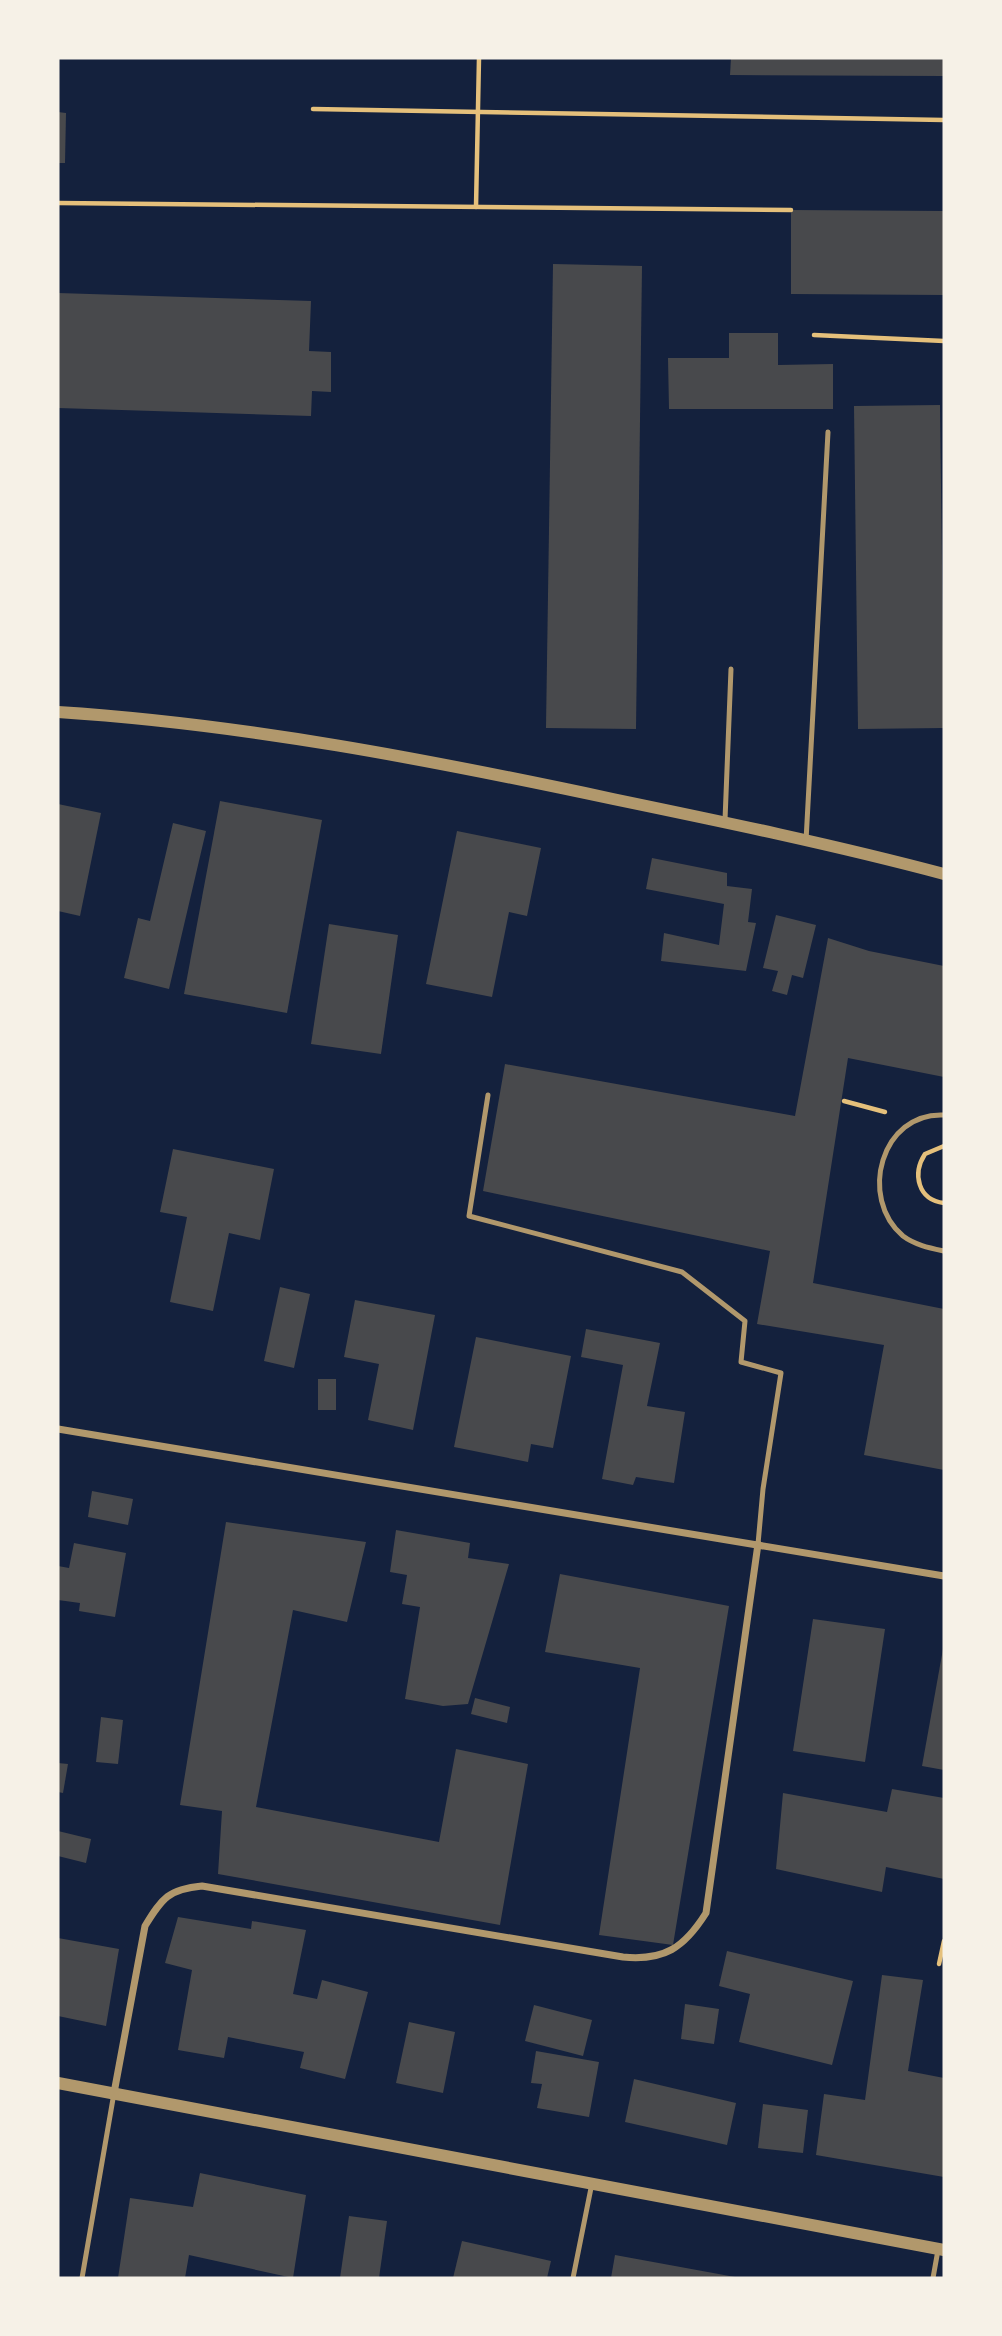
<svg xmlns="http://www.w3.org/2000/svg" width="1002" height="2336" viewBox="0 0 1002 2336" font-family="Signika,sans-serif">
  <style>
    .building { fill: #48494c }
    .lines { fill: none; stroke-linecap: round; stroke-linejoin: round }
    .path { stroke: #e5c07b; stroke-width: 4.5 }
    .service { stroke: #b1986c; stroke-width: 5 }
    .minor { stroke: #b1986c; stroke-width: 7 }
    .tertiary { stroke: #b1986c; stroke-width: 12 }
  </style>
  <rect width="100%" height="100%" fill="#14213d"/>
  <g class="building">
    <path d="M 731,58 L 944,58 L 944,76 L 730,75 Z"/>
    <path d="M 58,112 L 66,113 L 65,163 L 58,163 Z"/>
    <path d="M 791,210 L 944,211 L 944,295 L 791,294 Z"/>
    <path d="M 553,264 L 642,266 L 636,729 L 546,728 Z"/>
    <path d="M 58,293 L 311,301 L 309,351 L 331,352 L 331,392 L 312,391 L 311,416 L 58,408 Z"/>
    <path d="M 729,333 L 778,333 L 778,365 L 833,364 L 833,409 L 669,409 L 668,358 L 729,358 Z"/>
    <path d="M 940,405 L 944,728 L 858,729 L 854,406 Z"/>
    <path d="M 220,801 L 322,820 L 287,1013 L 184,994 Z"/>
    <path d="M 58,804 L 101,813 L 80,916 L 58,911 Z"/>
    <path d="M 173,823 L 206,831 L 169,989 L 124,978 L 138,918 L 150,921 Z"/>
    <path d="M 457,831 L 541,848 L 527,916 L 509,912 L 492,997 L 426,984 Z"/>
    <path d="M 652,858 L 727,873 L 727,886 L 752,889 L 748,922 L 756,923 L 746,971 L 661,961 L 664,933 L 719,945 L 724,904 L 646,889 Z"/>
    <path d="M 776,915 L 816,925 L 803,978 L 792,975 L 787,995 L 772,991 L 778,971 L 763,968 Z"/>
    <path d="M 329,924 L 398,935 L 381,1054 L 311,1044 Z"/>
    <path d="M 828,938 L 869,951 L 944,966 L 944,1077 L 848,1058 L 813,1283 L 944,1309 L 944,1470 L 864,1455 L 884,1345 L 757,1324 L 770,1251 L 483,1191 L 505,1064 L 795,1116 Z"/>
    <path d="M 173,1149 L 274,1169 L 260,1240 L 229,1233 L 213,1311 L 170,1302 L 187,1217 L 160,1212 Z"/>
    <path d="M 280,1287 L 310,1294 L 294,1368 L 264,1361 Z"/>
    <path d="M 355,1300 L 435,1315 L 413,1430 L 368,1420 L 379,1364 L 344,1357 Z"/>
    <path d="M 586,1329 L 660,1343 L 647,1406 L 685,1412 L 674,1483 L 636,1477 L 633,1485 L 602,1479 L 623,1365 L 581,1357 Z"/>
    <path d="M 476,1337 L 571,1356 L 553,1448 L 531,1444 L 528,1462 L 454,1447 Z"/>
    <rect x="318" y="1379" width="18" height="31"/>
    <path d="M 92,1491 L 133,1499 L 128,1525 L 88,1517 Z"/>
    <path d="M 226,1522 L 366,1542 L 347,1622 L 293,1610 L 256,1807 L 439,1842 L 456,1749 L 528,1764 L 500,1925 L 218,1874 L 222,1811 L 180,1805 Z"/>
    <path d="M 396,1530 L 470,1543 L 468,1558 L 509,1564 L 468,1704 L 443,1706 L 405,1699 L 420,1607 L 402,1604 L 407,1575 L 390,1572 Z"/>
    <path d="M 74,1543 L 126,1553 L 115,1617 L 79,1611 L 80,1603 L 58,1600 L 58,1566 L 69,1568 Z"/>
    <path d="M 560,1574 L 729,1606 L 673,1945 L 599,1935 L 640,1668 L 545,1652 Z"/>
    <path d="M 813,1619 L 885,1629 L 865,1762 L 793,1751 Z"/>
    <path d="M 943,1649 L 944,1649 L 944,1770 L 922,1766 Z"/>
    <path d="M 475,1698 L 510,1707 L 507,1723 L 471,1714 Z"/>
    <path d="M 101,1717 L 123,1720 L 118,1764 L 96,1762 Z"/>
    <path d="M 58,1763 L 68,1764 L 63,1793 L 58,1792 Z"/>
    <path d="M 892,1789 L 944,1798 L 944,1879 L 886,1867 L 882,1892 L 776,1869 L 783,1793 L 887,1812 Z"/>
    <path d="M 58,1831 L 91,1839 L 86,1863 L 58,1856 Z"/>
    <path d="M 178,1917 L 251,1929 L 252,1921 L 306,1930 L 293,1994 L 317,1999 L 322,1980 L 368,1992 L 345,2079 L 300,2068 L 304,2052 L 228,2037 L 224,2058 L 178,2050 L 192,1970 L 165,1963 Z"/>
    <path d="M 58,1938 L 119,1949 L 106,2026 L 58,2016 Z"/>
    <path d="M 727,1951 L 853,1981 L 832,2065 L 739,2042 L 750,1994 L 719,1986 Z"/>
    <path d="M 882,1975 L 923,1980 L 908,2071 L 944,2078 L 944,2177 L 816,2155 L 824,2094 L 865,2100 Z"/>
    <path d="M 685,2004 L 719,2009 L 714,2044 L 681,2039 Z"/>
    <path d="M 534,2005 L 592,2020 L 583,2056 L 525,2041 Z"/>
    <path d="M 409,2022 L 455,2032 L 443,2093 L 396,2083 Z"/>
    <path d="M 536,2051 L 599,2062 L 589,2117 L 537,2108 L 542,2084 L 531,2083 Z"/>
    <path d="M 634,2079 L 736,2103 L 727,2145 L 625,2122 Z"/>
    <path d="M 763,2104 L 808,2110 L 803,2153 L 758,2148 Z"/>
    <path d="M 200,2173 L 306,2195 L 293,2278 L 189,2255 L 185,2278 L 118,2278 L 130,2198 L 193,2207 Z"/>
    <path d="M 349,2216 L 387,2221 L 379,2278 L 340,2278 Z"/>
    <path d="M 462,2241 L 551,2261 L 547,2278 L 453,2278 Z"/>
    <path d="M 615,2255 L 735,2277 L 735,2278 L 611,2278 Z"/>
  </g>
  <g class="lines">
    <g class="path">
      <path d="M 313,109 L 944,120"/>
      <path d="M 58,203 L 791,210"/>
      <path d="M 476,207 L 479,58"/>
      <path d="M 814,335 L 944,341"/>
      <path d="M 844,1101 L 885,1112"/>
      <path d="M 944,1146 L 925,1154 C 912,1174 918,1200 944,1203"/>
      <path d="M 939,1964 L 944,1941"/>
    </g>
    <g class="service">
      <path d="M 725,820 L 731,669"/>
      <path d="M 806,841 L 828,432"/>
      <path d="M 488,1095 L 469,1216 L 682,1272 L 745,1321 L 741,1362 L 781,1373 L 763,1489 L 758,1544"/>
      <path d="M 944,1115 C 881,1112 858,1198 903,1236 C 915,1245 930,1248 944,1251"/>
      <path d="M 82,2278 L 114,2093"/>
      <path d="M 573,2278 L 592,2183"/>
      <path d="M 933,2278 L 938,2250"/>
    </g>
    <g class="minor">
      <path d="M 58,1429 L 944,1576"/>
      <path d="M 114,2093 L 145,1926 C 162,1898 169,1889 202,1886 L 623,1957 C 664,1961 684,1948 706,1913 L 758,1544"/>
    </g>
    <g class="tertiary">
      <path d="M 58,712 C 245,724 430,760 613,799 C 724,822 835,845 944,874"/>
      <path d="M 58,2083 L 944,2250"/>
    </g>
  </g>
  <rect width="1002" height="2336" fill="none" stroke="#f6f1e7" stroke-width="119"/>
</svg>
